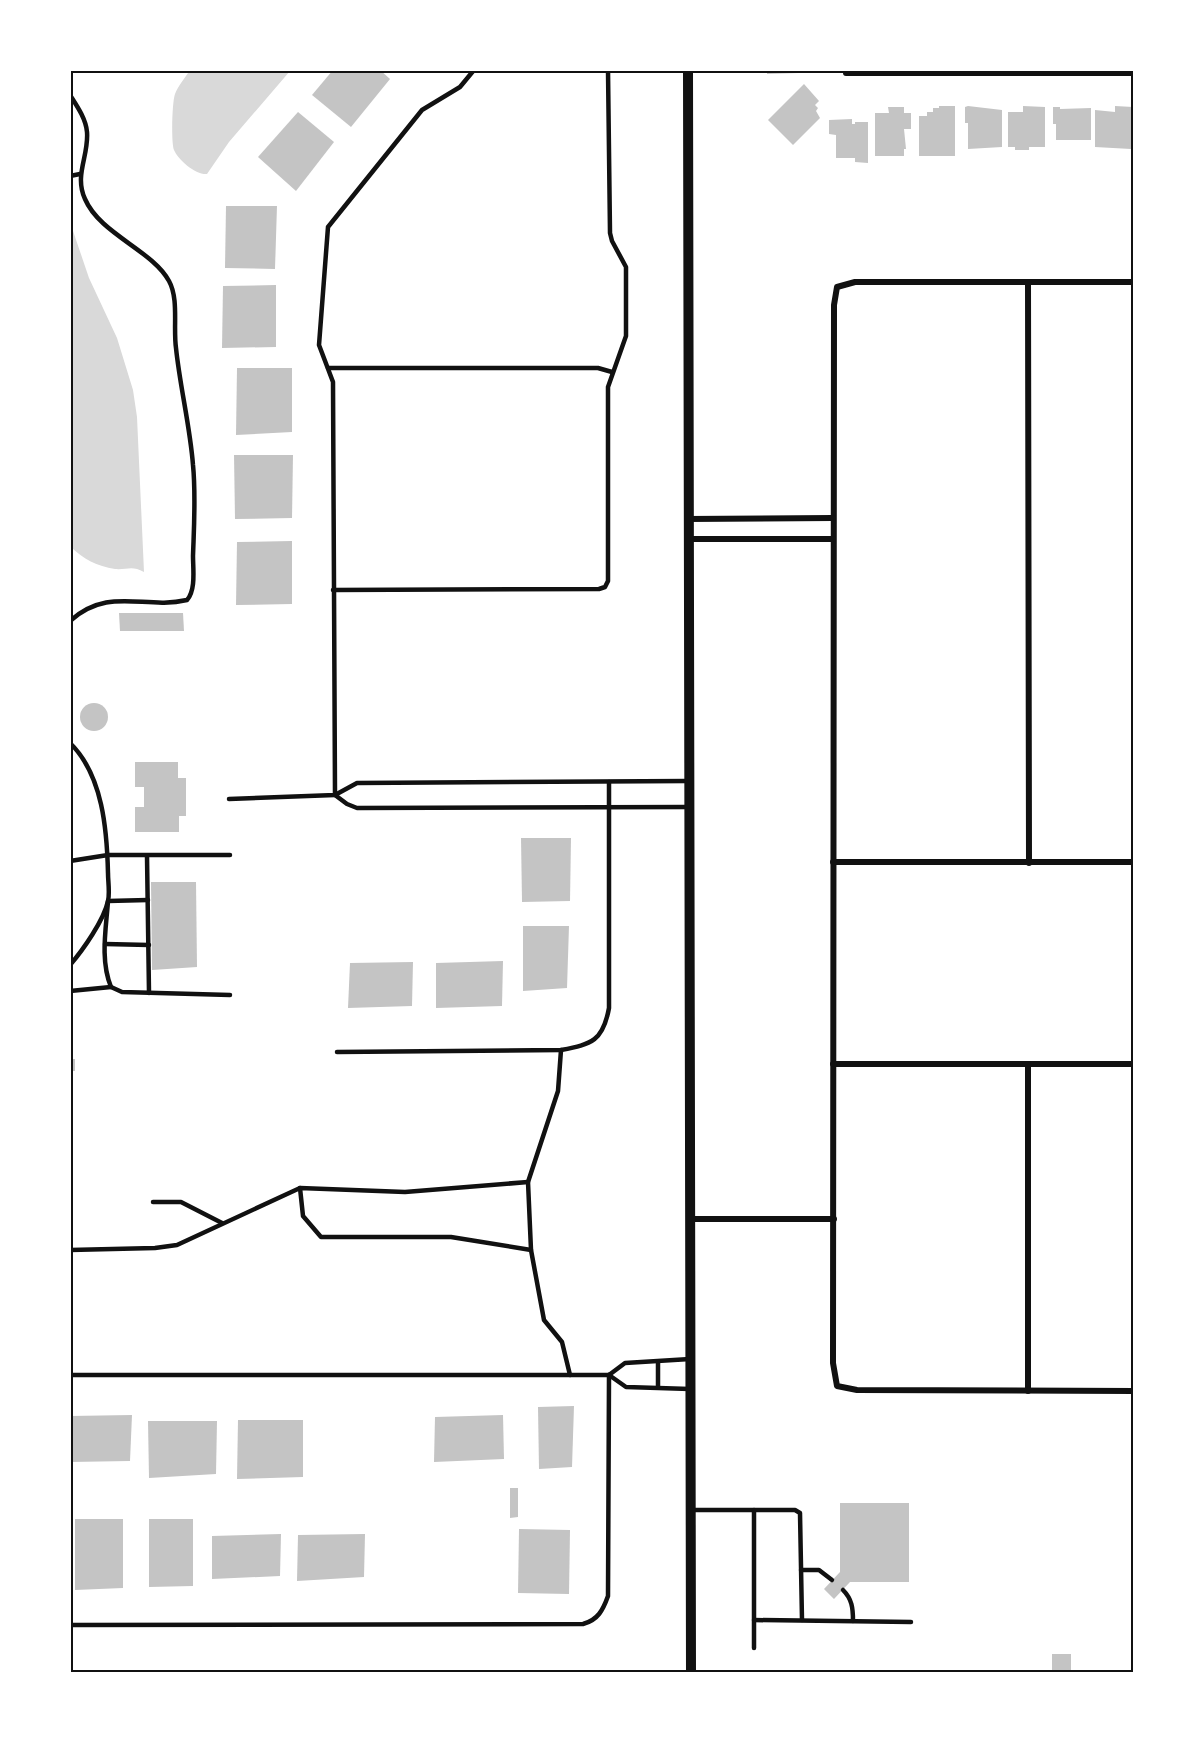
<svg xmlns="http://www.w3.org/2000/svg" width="1204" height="1743" viewBox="0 0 1204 1743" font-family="'Alegreya Sans',sans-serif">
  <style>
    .water { fill: #d9d9d9 }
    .building { fill: #c4c4c4 }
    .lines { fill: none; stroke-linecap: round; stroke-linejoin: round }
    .service { stroke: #111; stroke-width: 4.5 }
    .minor { stroke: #111; stroke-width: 6 }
    .tertiary { stroke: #111; stroke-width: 10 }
    .neatline { fill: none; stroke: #111; stroke-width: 2 }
  </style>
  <rect width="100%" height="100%" fill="#fff"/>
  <g class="water">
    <path d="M 190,70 L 290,71 L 229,142 L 207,174 C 196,175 178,160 174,150 C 171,143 172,102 175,94 C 178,86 185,78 190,70 Z"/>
    <path d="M 71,225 L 89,278 L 117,338 L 133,390 L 137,417 L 144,572 C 132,565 127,570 115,569 C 97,566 83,559 71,547 Z"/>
  </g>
  <g class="building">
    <path d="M 333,70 L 380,70 L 390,79 L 351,127 L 312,95 Z"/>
    <path d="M 767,70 L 799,70 L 799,73 L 767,74 Z"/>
    <path d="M 804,84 L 819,101 L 815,105 L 818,108 L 816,111 L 820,118 L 793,145 L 768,120 Z"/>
    <path d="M 939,106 L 955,106 L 955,156 L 919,156 L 919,116 L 927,116 L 927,112 L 933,112 L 933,108 L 939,108 Z"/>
    <path d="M 968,106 L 1002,110 L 1002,147 L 968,149 L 968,123 L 965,123 L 965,107 Z"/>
    <path d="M 1023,106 L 1045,107 L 1045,147 L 1029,147 L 1029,150 L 1015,150 L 1015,147 L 1008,147 L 1008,112 L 1023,112 Z"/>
    <path d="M 1115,106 L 1133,107 L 1133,123 L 1131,123 L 1131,149 L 1095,147 L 1095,110 L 1115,112 Z"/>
    <path d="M 888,107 L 904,107 L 904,113 L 911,113 L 911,129 L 904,129 L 906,149 L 904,149 L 904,156 L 875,156 L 875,113 L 889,113 Z"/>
    <path d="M 1053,107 L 1060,107 L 1060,109 L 1091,108 L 1091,140 L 1056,140 L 1056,124 L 1053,124 Z"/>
    <path d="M 298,112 L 334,142 L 296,191 L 258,157 Z"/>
    <path d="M 852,119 L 852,124 L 855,124 L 855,122 L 868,122 L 868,163 L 855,162 L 855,158 L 836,158 L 836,135 L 829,134 L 829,120 Z"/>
    <path d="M 226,206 L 277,206 L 275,269 L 225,268 Z"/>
    <path d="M 276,285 L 276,347 L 222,348 L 223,286 Z"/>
    <path d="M 237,368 L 292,368 L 292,432 L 236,435 Z"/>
    <path d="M 234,455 L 293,455 L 292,518 L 235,519 Z"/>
    <path d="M 292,541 L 292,604 L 236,605 L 237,542 Z"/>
    <path d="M 119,613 L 183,613 L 184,631 L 120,631 Z"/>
    <circle cx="94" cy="717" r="14"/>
    <path d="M 135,762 L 178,762 L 178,778 L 186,778 L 186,816 L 179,816 L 179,832 L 135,832 L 135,807 L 144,807 L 144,787 L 135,787 Z"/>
    <path d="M 521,838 L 571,838 L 570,901 L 522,902 Z"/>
    <path d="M 151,882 L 196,882 L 197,967 L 152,970 Z"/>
    <path d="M 523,926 L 569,926 L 567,988 L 523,991 Z"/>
    <path d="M 503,961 L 502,1006 L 436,1008 L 436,963 Z"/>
    <path d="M 413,962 L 412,1006 L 348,1008 L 350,963 Z"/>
    <rect x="70" y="1059" width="5" height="12"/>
    <path d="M 574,1406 L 572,1467 L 539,1469 L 538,1407 Z"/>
    <path d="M 132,1415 L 130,1461 L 70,1462 L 70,1416 Z"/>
    <path d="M 503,1415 L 504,1459 L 434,1462 L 435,1417 Z"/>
    <path d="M 238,1420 L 303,1420 L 303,1477 L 237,1479 Z"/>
    <path d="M 148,1421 L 217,1421 L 216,1474 L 149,1478 Z"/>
    <path d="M 510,1488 L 518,1488 L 518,1517 L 510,1518 Z"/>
    <path d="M 840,1503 L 909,1503 L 909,1582 L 850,1582 L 834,1599 L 824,1589 L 840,1572 Z"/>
    <path d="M 75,1519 L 123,1519 L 123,1588 L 75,1590 Z"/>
    <path d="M 149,1519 L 193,1519 L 193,1586 L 149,1587 Z"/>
    <path d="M 519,1529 L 570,1530 L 569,1594 L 518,1593 Z"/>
    <path d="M 281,1534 L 280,1576 L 212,1579 L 212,1536 Z"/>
    <path d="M 365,1534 L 364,1577 L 297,1581 L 298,1535 Z"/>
    <rect x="1052" y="1654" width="19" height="18"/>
  </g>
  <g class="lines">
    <g class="service">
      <path d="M 474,70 L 460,87 L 422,110 L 328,227 L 319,345 L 333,382 L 335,795 L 347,804 L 357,808 L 687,807"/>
      <path d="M 70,95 C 77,106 86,119 87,132 C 89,156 74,175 85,199 C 100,234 152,250 169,281 C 179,299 173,327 176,348 C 180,387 190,426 193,465 C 196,495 194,526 193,556 C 193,569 196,590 187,600 C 144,610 109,586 70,621"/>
      <path d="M 70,176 L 80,174"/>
      <path d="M 328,368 L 598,368 L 612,372"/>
      <path d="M 333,590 L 599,589 L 605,587 L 608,581 L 608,387 L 626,336 L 626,267 L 612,241 L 610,233 L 608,70"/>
      <path d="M 70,743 C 103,775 107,831 108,873 C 108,882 110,893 108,901 C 104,920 83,950 70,965"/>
      <path d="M 229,799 L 335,795 L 357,783 L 688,781"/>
      <path d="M 147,856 L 149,993"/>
      <path d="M 70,861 L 108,855 L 230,855"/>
      <path d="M 148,900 L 108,901 C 106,929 100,960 111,987 L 122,992 L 230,995"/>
      <path d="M 105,944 L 149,945"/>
      <path d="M 70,991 L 111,987"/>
      <path d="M 561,1050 L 558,1091 L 528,1182 L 531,1250 L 544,1320 L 562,1342 L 570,1375"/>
      <path d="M 337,1052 L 561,1050 C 592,1044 603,1041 609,1008 L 609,782"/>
      <path d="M 300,1188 L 303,1216 L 321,1237 L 451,1237 L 531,1250"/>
      <path d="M 153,1202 L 181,1202 L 222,1223"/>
      <path d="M 70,1250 L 155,1248 L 177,1245 L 300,1188 L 405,1192 L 528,1182"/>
      <path d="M 70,1375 L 609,1375 L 625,1363 L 690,1359"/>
      <path d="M 609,1375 L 626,1387 L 690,1389"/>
      <path d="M 658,1387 L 658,1362"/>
      <path d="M 690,1510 L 795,1510 L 800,1513 L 802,1620"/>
      <path d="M 754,1510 L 754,1648"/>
      <path d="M 801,1570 L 819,1570 L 832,1580"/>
      <path d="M 843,1590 C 852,1599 853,1608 853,1621"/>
      <path d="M 754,1620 L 911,1622"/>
      <path d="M 70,1625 L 583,1624 C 598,1620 603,1610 608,1596 L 609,1375"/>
    </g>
    <g class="minor">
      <path d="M 846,70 L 846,73 L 1134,73"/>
      <path d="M 1028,282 L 1029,863"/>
      <path d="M 1134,282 L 855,282 L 837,287 L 834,305 L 833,1363 L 837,1386 L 857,1390 L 1134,1391"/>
      <path d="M 687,519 L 833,518"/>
      <path d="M 688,539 L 833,539"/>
      <path d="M 833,862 L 1134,862"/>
      <path d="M 833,1064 L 1134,1064"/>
      <path d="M 1028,1064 L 1028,1391"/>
      <path d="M 690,1219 L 834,1219"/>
    </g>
    <path class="tertiary" d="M 688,70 L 691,1672"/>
  </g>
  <rect width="1204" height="1743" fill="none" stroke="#ffffff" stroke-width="144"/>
  <rect x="72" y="72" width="1060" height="1599" class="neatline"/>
</svg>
